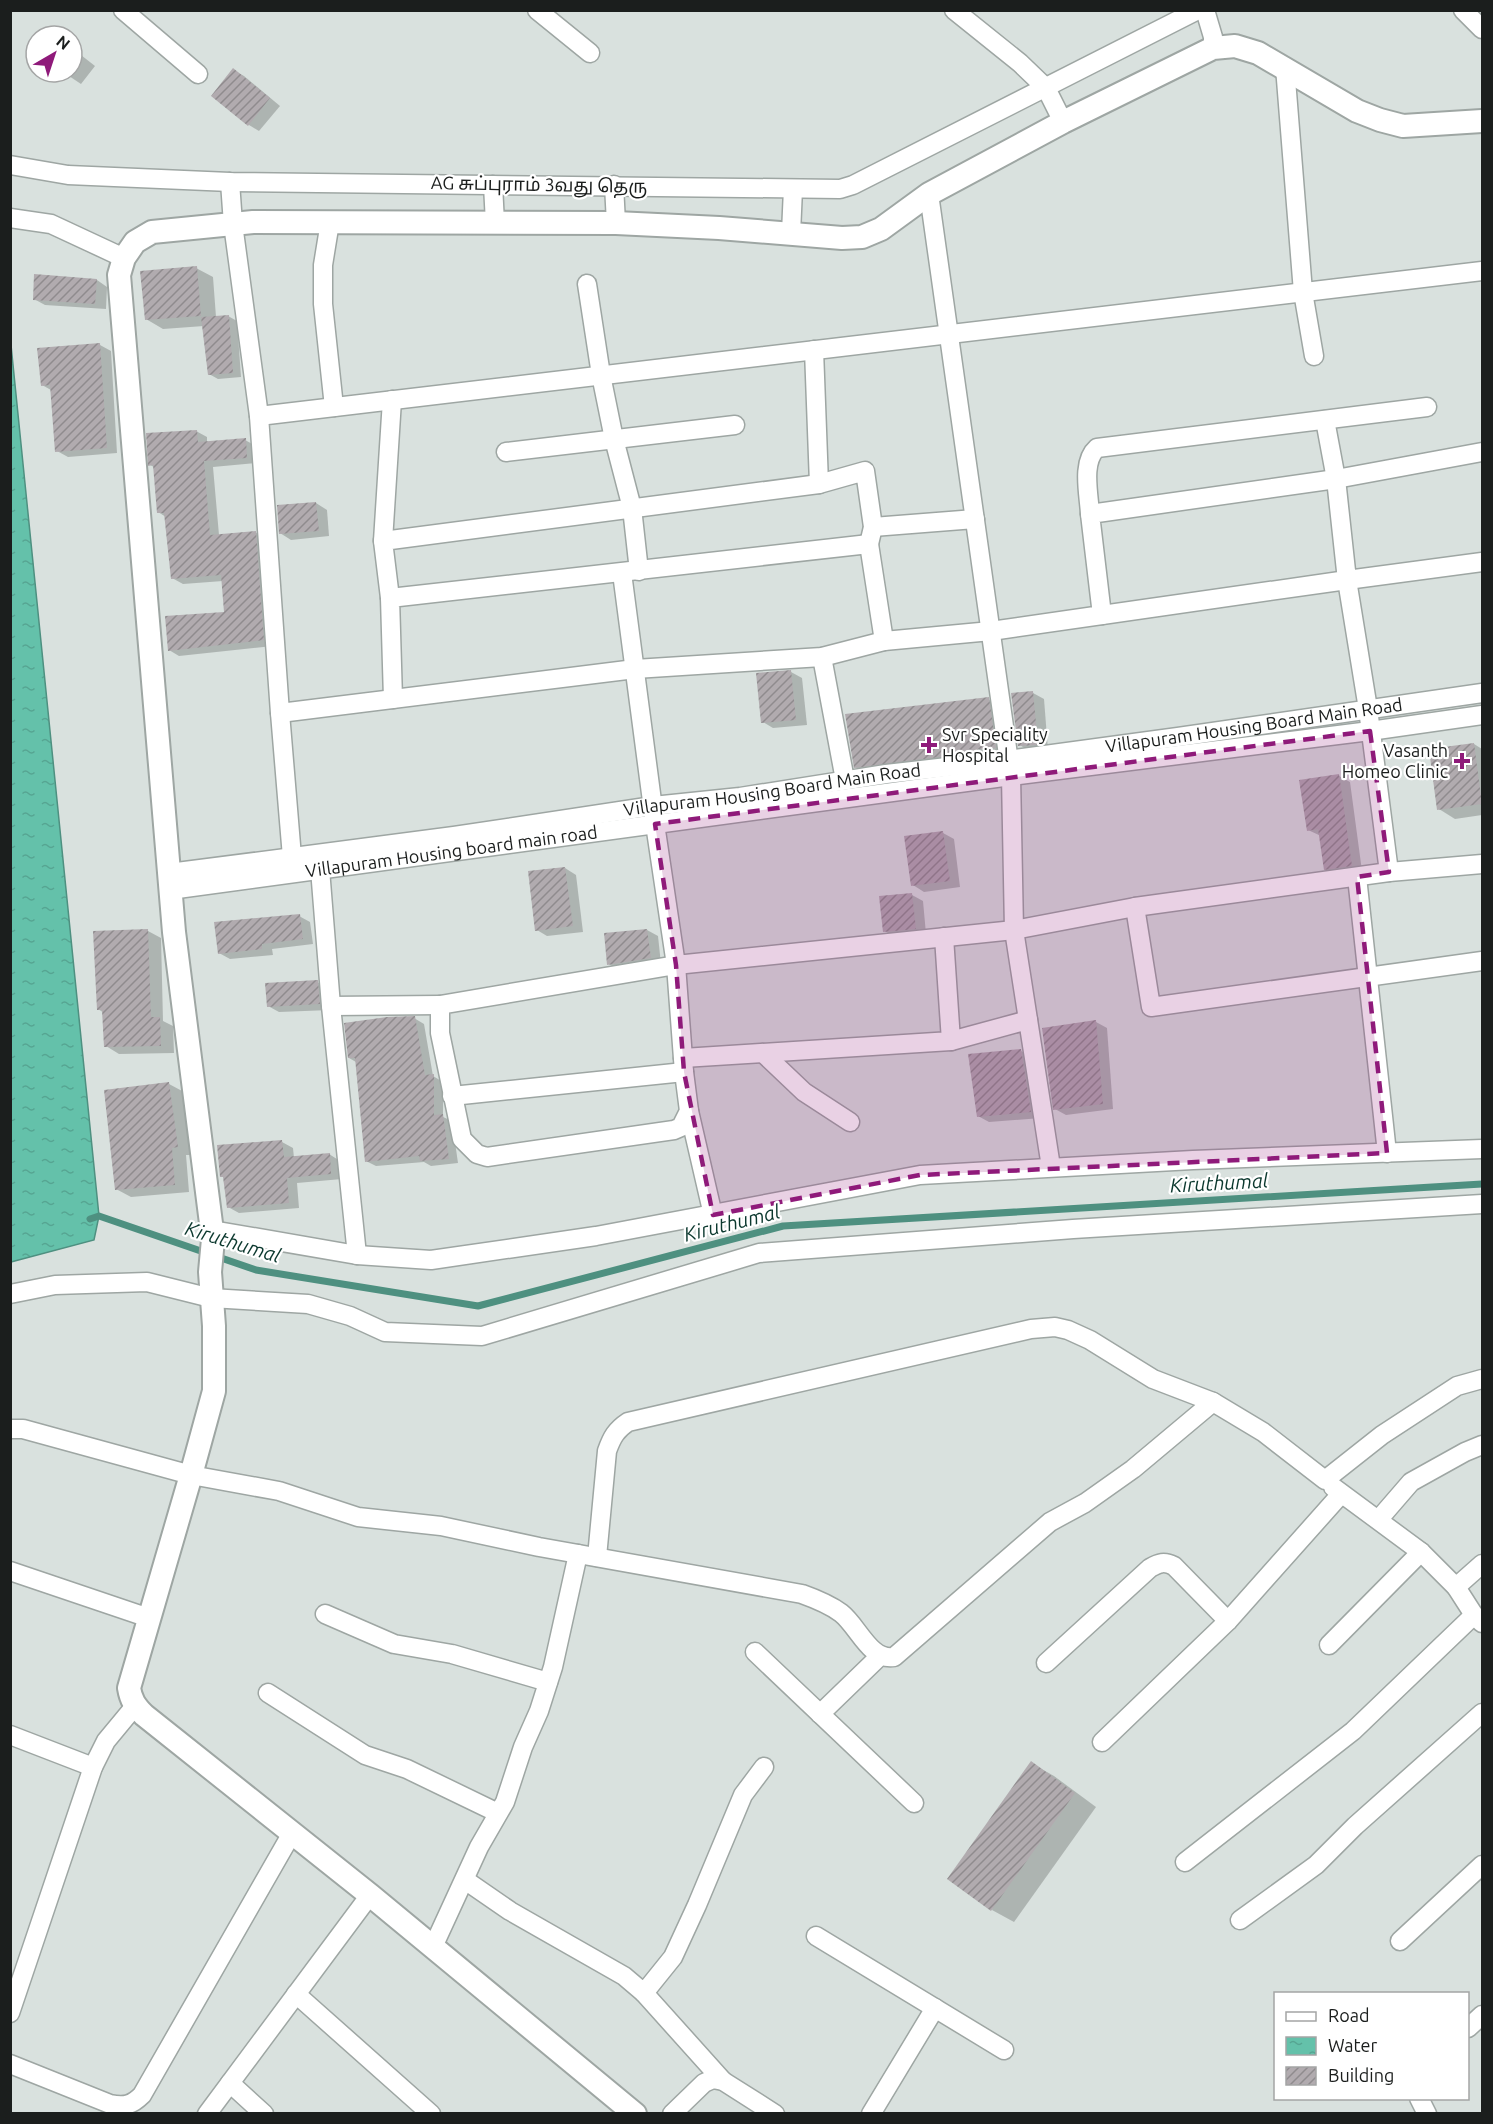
<svg xmlns="http://www.w3.org/2000/svg" width="1493" height="2124" viewBox="0 0 1493 2124" font-family="Ubuntu,'Noto Sans Tamil',sans-serif">
  <style>
    .water { fill: url(#water-ripples); stroke: #4e9080; stroke-width: 1.5 }
    .shadow { fill: #0003 }
    .lines { fill: none; stroke-linecap: round; stroke-linejoin: round }
    .stream { stroke: #4e9080; stroke-width: 7 }
    .building { fill: url(#building-hatch) }
    .minor-casing { stroke: #9ea6a3; stroke-width: 21 }
    .tertiary-casing { stroke: #9ea6a3; stroke-width: 26 }
    .minor { stroke: #fff; stroke-width: 18 }
    .tertiary { stroke: #fff; stroke-width: 22 }
    .marked { fill: #8f1a7a; fill-opacity: 0.2; stroke: #8f1a7a; stroke-width: 4.5; stroke-dasharray: 12 8; stroke-linejoin: round }
    .poi-dot { fill: #8f1a7a; stroke: #fff; stroke-width: 2 }
    .labels { text-anchor: middle; stroke-width: 4.5; stroke-linejoin: round; paint-order: stroke }
    .street-label { font-size: 18px; fill: #1b1e1d; stroke: #fff }
    .poi-label { font-size: 18px; fill: #1b1e1d; stroke: #fff; text-anchor: start }
    .water-label { font-size: 20px; font-style: italic; fill: #0b382e; stroke: #fff }
  </style>
  <defs>
    <pattern id="water-ripples" width="26" height="14" patternUnits="userSpaceOnUse" patternTransform="scale(1.5)"><rect width="26" height="14" fill="#64c1aa"/><path d="M2 4q2-2 4 0t4 0M15 11q2-2 4 0t4 0" fill="none" stroke="#56a592"/></pattern>
    <pattern id="building-hatch" width="6" height="6" patternUnits="userSpaceOnUse" patternTransform="scale(1.5)"><rect width="6" height="6" fill="#b1abaf"/><path d="M-1 1l2-2M0 6l6-6M5 7l2-2" fill="none" stroke="#8f8b8e"/></pattern>
  </defs>
  <rect width="100%" height="100%" fill="#d9e1de"/>
  <path class="water" d="M 10,335 L 99,1216 L 94,1240 L 11,1262 Z"/>
  <g class="shadow">
    <path d="M 72,48 L 95,66 L 81,84 L 63,72 L 72,72 Z"/>
    <path d="M 233,70 L 244,76 L 280,106 L 259,131 L 249,125 Z"/>
    <path d="M 196,268 L 213,277 L 216,317 L 228,316 L 237,321 L 241,377 L 218,379 L 209,374 L 204,326 L 163,329 L 146,319 Z"/>
    <path d="M 97,280 L 107,287 L 106,309 L 45,305 L 34,299 Z"/>
    <path d="M 100,345 L 111,351 L 117,453 L 68,457 L 57,451 L 51,390 L 42,385 Z"/>
    <path d="M 196,431 L 207,437 L 207,443 L 245,440 L 256,446 L 257,463 L 213,467 L 219,535 L 255,532 L 266,538 L 273,646 L 179,656 L 169,650 L 226,613 L 223,581 L 183,584 L 172,578 L 166,517 L 158,512 L 154,467 L 150,465 Z"/>
    <path d="M 316,503 L 327,510 L 329,536 L 291,540 L 280,533 Z"/>
    <path d="M 791,672 L 802,678 L 807,725 L 773,728 L 763,722 Z"/>
    <path d="M 1033,693 L 1044,699 L 1048,750 L 1030,752 L 1020,745 Z"/>
    <path d="M 988,699 L 1005,709 L 1012,757 L 872,776 L 855,767 Z"/>
    <path d="M 1474,744 L 1482,749 L 1482,815 L 1455,819 L 1439,809 Z"/>
    <path d="M 1339,776 L 1350,782 L 1362,871 L 1336,875 L 1325,869 L 1321,836 L 1308,830 Z"/>
    <path d="M 943,833 L 954,839 L 960,887 L 924,892 L 913,885 Z"/>
    <path d="M 565,868 L 576,875 L 583,932 L 547,936 L 537,930 Z"/>
    <path d="M 912,895 L 923,901 L 926,934 L 896,938 L 885,931 Z"/>
    <path d="M 299,916 L 310,922 L 313,944 L 272,949 L 273,955 L 230,959 L 219,953 Z"/>
    <path d="M 647,930 L 658,936 L 661,964 L 620,971 L 609,964 Z"/>
    <path d="M 148,931 L 161,938 L 163,1021 L 173,1026 L 174,1053 L 119,1054 L 106,1046 L 104,1013 L 98,1009 Z"/>
    <path d="M 317,982 L 328,988 L 330,1010 L 279,1012 L 268,1006 Z"/>
    <path d="M 414,1018 L 424,1024 L 433,1076 L 443,1082 L 443,1117 L 452,1121 L 458,1163 L 431,1166 L 424,1162 L 376,1166 L 366,1161 L 356,1062 L 349,1058 Z"/>
    <path d="M 1096,1022 L 1107,1028 L 1113,1109 L 1066,1115 L 1055,1109 Z"/>
    <path d="M 1021,1051 L 1032,1057 L 1041,1118 L 989,1122 L 978,1116 Z"/>
    <path d="M 169,1084 L 184,1092 L 192,1155 L 186,1155 L 189,1192 L 131,1197 L 116,1189 Z"/>
    <path d="M 282,1142 L 293,1148 L 294,1158 L 329,1154 L 340,1161 L 342,1179 L 297,1183 L 299,1208 L 239,1213 L 228,1207 L 225,1178 L 222,1176 Z"/>
    <path d="M 1031,1763 L 1054,1776 L 1096,1807 L 1014,1922 L 992,1910 Z"/>
  </g>
  <g class="lines">
    <path class="stream" d="M 90,1219 L 99,1216 L 256,1270 L 478,1306 L 783,1226 L 1482,1184"/>
  </g>
  <g class="building">
    <path d="M 233,68 L 270,98 L 248,126 L 211,96 Z"/>
    <path d="M 197,266 L 201,316 L 145,320 L 140,271 Z"/>
    <path d="M 34,274 L 97,279 L 95,304 L 33,300 Z"/>
    <path d="M 229,315 L 233,373 L 208,375 L 201,317 Z"/>
    <path d="M 100,343 L 107,448 L 55,452 L 50,385 L 41,386 L 37,348 Z"/>
    <path d="M 197,430 L 198,442 L 246,438 L 247,458 L 204,461 L 210,535 L 256,531 L 264,640 L 168,651 L 165,616 L 224,612 L 221,575 L 171,579 L 164,513 L 157,513 L 153,465 L 148,466 L 146,433 Z"/>
    <path d="M 316,502 L 319,531 L 279,534 L 277,505 Z"/>
    <path d="M 791,670 L 796,720 L 761,723 L 756,673 Z"/>
    <path d="M 1033,691 L 1038,745 L 1018,746 L 1011,693 Z"/>
    <path d="M 989,697 L 996,748 L 978,749 L 979,752 L 854,768 L 845,714 Z"/>
    <path d="M 1474,743 L 1482,804 L 1437,810 L 1429,749 Z"/>
    <path d="M 1339,774 L 1352,866 L 1324,870 L 1318,829 L 1307,831 L 1299,780 Z"/>
    <path d="M 943,831 L 950,881 L 911,886 L 904,836 Z"/>
    <path d="M 565,867 L 573,926 L 535,931 L 528,871 Z"/>
    <path d="M 912,893 L 916,929 L 883,932 L 879,896 Z"/>
    <path d="M 300,914 L 303,939 L 262,944 L 262,949 L 218,954 L 214,922 Z"/>
    <path d="M 148,929 L 151,1017 L 160,1017 L 161,1046 L 104,1047 L 102,1010 L 97,1010 L 93,931 Z"/>
    <path d="M 647,929 L 651,958 L 607,965 L 604,933 Z"/>
    <path d="M 318,980 L 320,1004 L 267,1007 L 265,983 Z"/>
    <path d="M 415,1016 L 425,1075 L 434,1074 L 434,1115 L 443,1114 L 449,1159 L 420,1161 L 419,1156 L 365,1162 L 355,1058 L 348,1058 L 344,1023 L 387,1017 Z"/>
    <path d="M 1096,1020 L 1103,1104 L 1053,1110 L 1042,1028 Z"/>
    <path d="M 1021,1049 L 1031,1112 L 977,1117 L 968,1054 Z"/>
    <path d="M 169,1082 L 178,1147 L 172,1148 L 175,1185 L 115,1190 L 104,1090 Z"/>
    <path d="M 282,1140 L 284,1157 L 330,1153 L 331,1174 L 287,1178 L 289,1203 L 227,1208 L 223,1177 L 220,1177 L 217,1145 Z"/>
    <path d="M 1031,1761 L 1075,1793 L 991,1911 L 947,1879 Z"/>
  </g>
  <g class="lines">
    <g class="minor-casing">
      <g id="minor">
        <path d="M 123,10 L 198,74"/>
        <path d="M 537,10 L 590,53"/>
        <path d="M 954,10 L 1020,63 L 1046,88 L 1063,122"/>
        <path d="M 1205,10 L 1213,37 L 1213,48"/>
        <path d="M 1463,10 L 1482,29"/>
        <path d="M 1285,67 L 1303,292 L 1314,356"/>
        <path d="M 10,165 L 68,175 L 230,182 L 840,189 L 853,185 L 1198,10"/>
        <path d="M 230,182 L 233,224 L 259,416"/>
        <path d="M 493,185 L 495,223"/>
        <path d="M 614,185 L 616,223"/>
        <path d="M 929,194 L 1011,776 L 1014,930 L 1051,1167"/>
        <path d="M 10,218 L 51,224 L 124,258"/>
        <path d="M 330,222 L 323,265 L 323,304 L 334,407"/>
        <path d="M 791,233 L 793,189"/>
        <path d="M 1482,271 L 259,416 L 280,713 L 635,669 L 822,657 L 884,641 L 991,631 L 1102,615 L 1090,514 L 1336,479 L 1482,452"/>
        <path d="M 587,284 L 601,375 L 614,439 L 632,508 L 639,571"/>
        <path d="M 814,350 L 819,484"/>
        <path d="M 1325,420 L 1336,479 L 1347,580 L 1482,562"/>
        <path d="M 506,452 L 735,425"/>
        <path d="M 1090,514 C 1089,494 1081,462 1097,448 L 1427,407"/>
        <path d="M 873,527 L 975,519"/>
        <path d="M 383,541 L 392,400"/>
        <path d="M 622,573 L 655,824 L 676,965 L 1014,930 L 1135,907 L 1389,872 L 1368,709 L 1347,580 L 1102,615"/>
        <path d="M 390,598 L 383,541 L 819,484 L 865,471 L 873,527 L 869,544"/>
        <path d="M 822,657 L 845,780"/>
        <path d="M 393,699 L 390,598 L 869,544 L 884,641"/>
        <path d="M 280,713 L 292,857 L 320,869 L 331,1006 L 357,1255"/>
        <path d="M 1389,872 L 1482,864"/>
        <path id="s1" d="M 169,873 L 454,836 L 653,806 L 740,797 L 886,774 L 1008,760 L 1178,737 L 1482,693"/>
        <path d="M 1357,877 L 1387,1153"/>
        <path id="s2" d="M 170,890 L 1011,776 L 1370,731 L 1482,715"/>
        <path d="M 1135,907 L 1151,1007 L 1482,961"/>
        <path d="M 676,965 L 684,1072 L 689,1111 L 681,1127 L 674,1130 L 487,1157 L 477,1154 L 462,1139 L 440,1033 L 440,1005 Z"/>
        <path d="M 331,1006 L 440,1005"/>
        <path d="M 951,1041 L 1028,1020"/>
        <path d="M 763,1053 L 804,1092 L 850,1122"/>
        <path d="M 683,1058 L 951,1041 L 944,937"/>
        <path d="M 452,1096 L 684,1072"/>
        <path d="M 689,1111 L 713,1215"/>
        <path d="M 212,1230 L 357,1255 L 431,1260 L 596,1236 L 920,1175 L 1193,1160 L 1482,1149"/>
        <path d="M 10,1294 L 55,1285 L 147,1282 L 211,1298 L 308,1304 L 350,1316 L 385,1332 L 482,1336 L 759,1253 L 1073,1229 L 1482,1204"/>
        <path d="M 10,1429 L 23,1429 L 191,1475 L 279,1491 L 358,1517 L 441,1526 L 539,1547 L 802,1594 C 816,1599 829,1604 841,1613 C 858,1626 870,1661 894,1657 L 1050,1522 L 1085,1503 L 1133,1469 L 1213,1402 L 1263,1432 L 1325,1480 L 1382,1435 L 1457,1386 L 1482,1379"/>
        <path d="M 1333,1487 L 1421,1552 L 1456,1587 L 1474,1615 L 1482,1623"/>
        <path d="M 1379,1519 L 1411,1482 L 1465,1452 L 1482,1445"/>
        <path d="M 597,1557 L 607,1451 C 612,1437 616,1430 628,1422 L 1031,1329 L 1055,1327 L 1068,1330 L 1090,1340 L 1153,1379 L 1213,1402"/>
        <path d="M 10,1571 L 149,1618"/>
        <path d="M 1456,1587 L 1482,1564"/>
        <path d="M 325,1614 L 394,1644 L 452,1654 L 548,1682"/>
        <path d="M 1329,1645 L 1421,1552"/>
        <path d="M 755,1652 L 914,1803"/>
        <path d="M 1046,1663 L 1150,1568 C 1159,1563 1164,1561 1174,1566 L 1228,1621"/>
        <path d="M 268,1693 L 365,1755 L 407,1769 L 498,1813"/>
        <path d="M 820,1714 L 880,1656"/>
        <path d="M 10,1735 L 93,1767"/>
        <path d="M 1102,1742 L 1228,1621 L 1341,1494"/>
        <path d="M 1185,1862 L 1353,1731 L 1474,1615"/>
        <path d="M 465,1880 L 510,1911 L 624,1976 L 644,1993 L 673,1957 L 697,1905 L 743,1795 L 764,1767"/>
        <path d="M 1240,1920 L 1316,1865 L 1355,1826 L 1482,1713"/>
        <path d="M 816,1936 L 1004,2050"/>
        <path d="M 1400,1941 L 1482,1865"/>
        <path d="M 433,1947 L 479,1847 L 505,1802 L 523,1747 L 539,1711 L 553,1667 L 578,1554"/>
        <path d="M 644,1993 L 723,2081"/>
        <path d="M 296,1994 L 431,2114"/>
        <path d="M 10,2013 L 93,1767 L 106,1741 L 135,1706"/>
        <path d="M 1468,2028 L 1482,2015"/>
        <path d="M 10,2064 L 110,2104 C 125,2107 132,2105 142,2095 L 292,1833"/>
        <path d="M 230,2083 L 264,2114"/>
        <path d="M 1419,2098 L 1427,2114"/>
        <path d="M 207,2114 L 370,1895"/>
        <path d="M 672,2114 L 704,2083 L 713,2079 L 723,2081 L 775,2114"/>
        <path d="M 871,2114 L 935,2008"/>
      </g>
    </g>
    <g class="tertiary-casing">
      <path id="tertiary" d="M 635,2114 L 370,1895 L 144,1715 C 135,1706 131,1700 129,1688 L 191,1475 L 214,1391 L 214,1326 L 210,1272 L 213,1239 L 174,932 L 119,275 L 124,258 L 135,242 L 152,232 L 253,222 L 616,223 L 719,228 L 842,238 L 862,237 L 881,229 L 929,194 L 1063,122 L 1213,48 L 1235,46 L 1258,53 L 1357,111 L 1380,120 L 1403,126 L 1482,121"/>
    </g>
    <use href="#minor" class="minor"/>
    <use href="#tertiary" class="tertiary"/>
  </g>
  <path class="marked" d="M 1370,731 L 1389,872 L 1357,877 L 1387,1153 L 920,1175 L 713,1215 L 684,1072 L 676,965 L 655,824 Z"/>
  <g class="poi-dot">
    <path d="M926 736h6v6h6v6h-6v6h-6v-6h-6v-6h6z"/>
    <path d="M1459 752h6v6h6v6h-6v6h-6v-6h-6v-6h6z"/>
  </g>
  <g class="labels">
    <g class="street-label">
      <text transform="translate(539 185) rotate(1)" y="6">AG சுப்புராம் 3வது தெரு</text>
      <text dy="6" stroke="none"><textPath href="#s1" startOffset="1095">Villapuram Housing Board Main Road</textPath></text>
      <text dy="6" stroke="none"><textPath href="#s1" startOffset="609">Villapuram Housing Board Main Road</textPath></text>
      <text dy="6" stroke="none"><textPath href="#s2" startOffset="284">Villapuram Housing board main road</textPath></text>
    </g>
    <g class="poi-label">
      <text x="942" y="741">Svr Speciality<tspan x="942" dy="21">Hospital</tspan></text>
      <text x="1448" y="757" text-anchor="end">Vasanth<tspan x="1448" dy="21">Homeo Clinic</tspan></text>
    </g>
    <g class="water-label">
      <text transform="translate(1219 1183) rotate(-3)" y="7">Kiruthumal</text>
      <text transform="translate(732 1223) rotate(-14)" y="7">Kiruthumal</text>
      <text transform="translate(233 1242) rotate(17)" y="7">Kiruthumal</text>
    </g>
  </g>
  <rect width="1493" height="2124" fill="none" stroke="#1b1e1d" stroke-width="24"/>
  <rect x="1274" y="1992" width="195" height="108" fill="#ffffff" stroke="#a4a5a5" stroke-width="1.5"/>
  <rect x="1286" y="2012" width="30" height="9" fill="#ffffff" stroke="#a4a5a5" stroke-width="1.5"/>
  <text x="1328" y="2022" font-size="18" fill="#1b1e1d">Road</text>
  <rect x="1286" y="2037" width="30" height="18" fill="url(#water-ripples)" stroke="#a4a5a5" stroke-width="1.5"/>
  <text x="1328" y="2052" font-size="18" fill="#1b1e1d">Water</text>
  <rect x="1286" y="2067" width="30" height="18" fill="url(#building-hatch)" stroke="#a4a5a5" stroke-width="1.5"/>
  <text x="1328" y="2082" font-size="18" fill="#1b1e1d">Building</text>
  <g transform="translate(54 54) rotate(39)"><circle r="28" fill="#ffffff" stroke="#a4a5a5" stroke-width="1.5"/>
  <path d="M0-4.5L10 22L0 15L-10 22Z" fill="#8f1a7a"/>
  <text y="-9" font-size="16" font-weight="bold" text-anchor="middle" fill="#1b1e1d">N</text>
  </g>
</svg>
